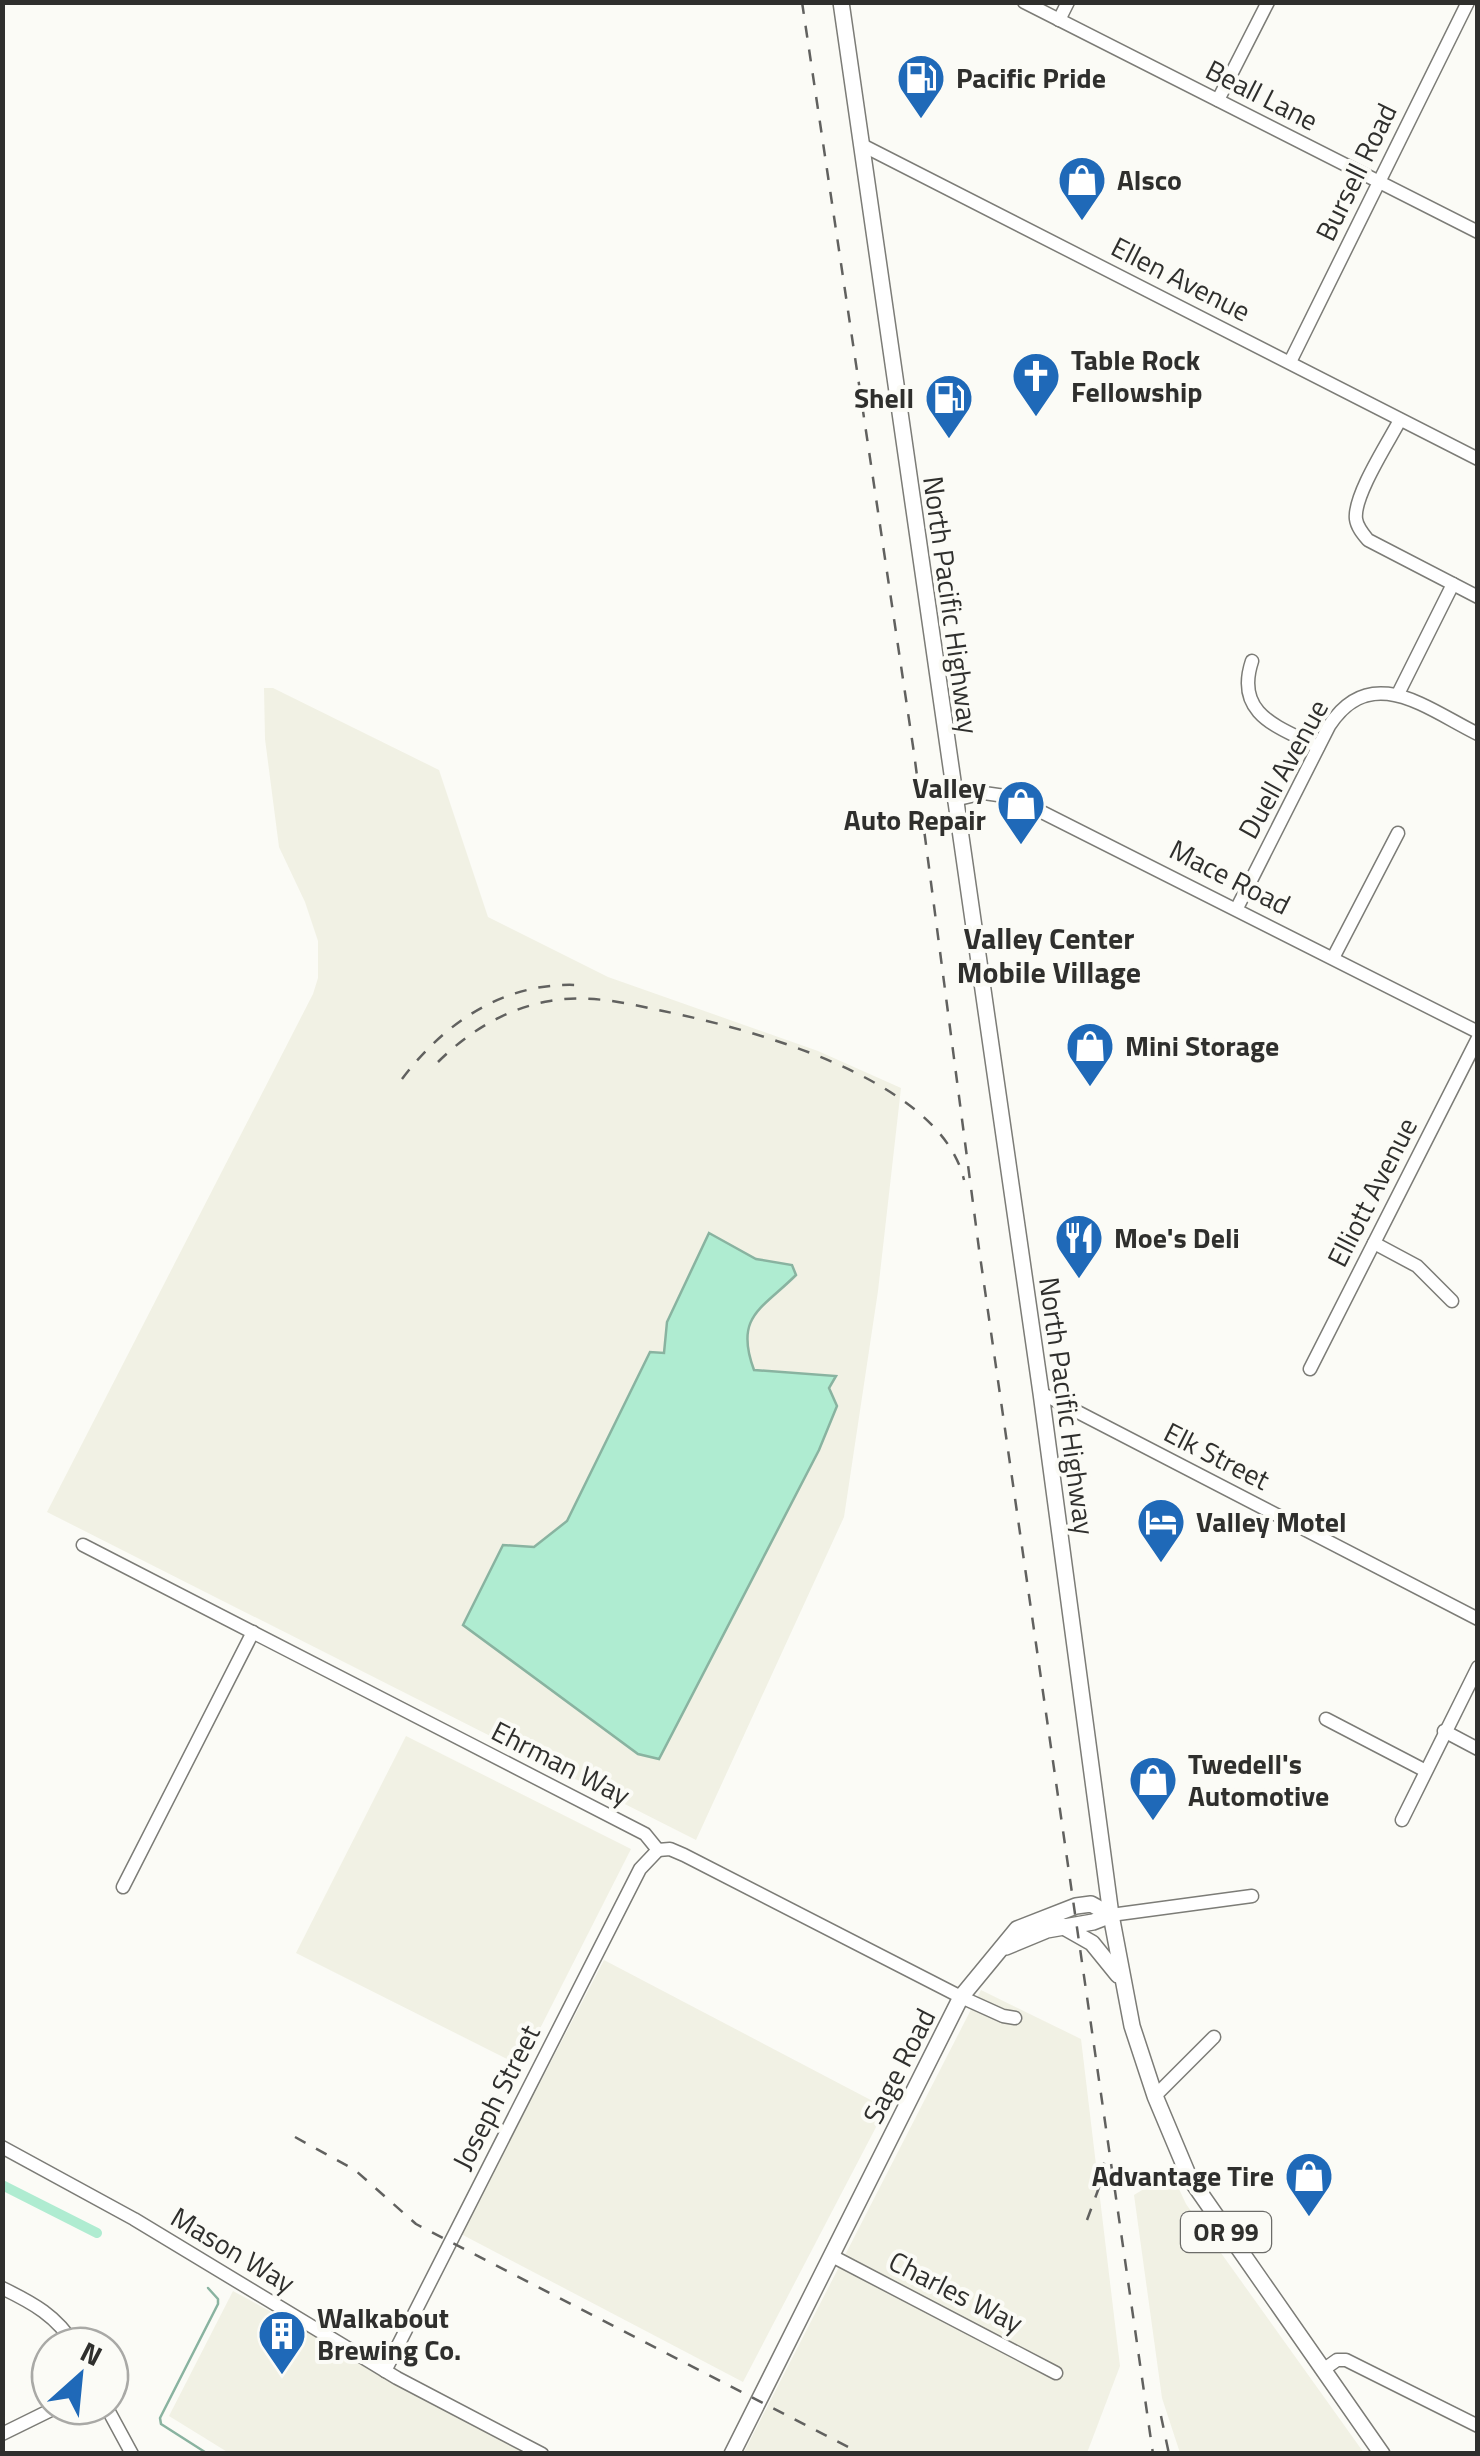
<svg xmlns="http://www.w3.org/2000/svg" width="1480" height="2456" viewBox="0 0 1480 2456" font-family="'Titillium Web',sans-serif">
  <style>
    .built { fill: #f1f1e4 }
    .water { fill: #afecd1; stroke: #89b3a0; stroke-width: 2.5 }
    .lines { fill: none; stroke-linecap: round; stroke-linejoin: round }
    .stream { stroke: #89b3a0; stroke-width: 2.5 }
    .canal { stroke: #afecd1; stroke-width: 10 }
    .minor-casing { stroke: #7c7c77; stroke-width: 15 }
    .major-casing { stroke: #7c7c77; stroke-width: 18 }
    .minor { stroke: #fff; stroke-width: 12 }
    .major { stroke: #fff; stroke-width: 15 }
    .rail { stroke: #61615f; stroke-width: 2.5; stroke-dasharray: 12 12; stroke-linecap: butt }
    .labels { text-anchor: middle; stroke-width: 8; stroke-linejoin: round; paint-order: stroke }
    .shield { fill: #fbfbf6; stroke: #6c6c69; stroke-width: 2.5 }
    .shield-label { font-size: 25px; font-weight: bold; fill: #2f2f2d }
    .poi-label { font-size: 28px; font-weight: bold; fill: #2f2f2d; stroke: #fbfbf6; text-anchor: start }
    .street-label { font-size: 28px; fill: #2f2f2d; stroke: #fbfbf6 }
    .neighbourhood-label { font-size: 30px; font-weight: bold; fill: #2f2f2d; stroke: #fbfbf6 }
  </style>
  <rect width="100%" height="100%" fill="#fbfbf6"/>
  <g class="built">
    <path d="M 264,688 L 273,688 L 439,770 L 488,917 L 608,977 L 818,1051 L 901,1088 L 878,1291 L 844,1517 L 696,1840 L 47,1512 L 313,994 L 318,978 L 318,941 L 305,902 L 279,847 L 265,739 Z"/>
    <path d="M 406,1736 L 631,1849 L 521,2066 L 296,1953 Z"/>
    <path d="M 604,1960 L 886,2108 L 743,2382 L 461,2234 Z"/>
    <path d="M 981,1990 L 1081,2039 L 1120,2366 L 1087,2453 L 743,2454 Z"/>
    <path d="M 1171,2172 L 1186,2204 L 1364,2453 L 1180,2453 L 1162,2398 L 1134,2195 Z"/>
    <path d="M 233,2291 L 530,2453 L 229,2453 L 169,2416 Z"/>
  </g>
  <path class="water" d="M 709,1233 L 756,1259 L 792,1265 L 796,1275 C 762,1309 734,1316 754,1370 L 836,1376 L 829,1388 L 837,1406 L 819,1450 L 659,1759 L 638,1754 L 463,1625 L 503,1545 L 534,1547 L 567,1521 L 650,1352 L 664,1353 L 667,1322 Z"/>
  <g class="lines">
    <path class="stream" d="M 208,2454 L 161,2424 L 160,2418 L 218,2304 L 218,2299 L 208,2288"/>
    <path class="canal" d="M 2,2185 L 97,2233"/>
    <g class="minor-casing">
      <g id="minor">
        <path d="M 1024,2 L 1478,232"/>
        <path d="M 1059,20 L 1068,2"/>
        <path d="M 1218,100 L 1268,2"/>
        <path d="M 862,145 L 1478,459"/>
        <path d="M 1290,362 L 1468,2"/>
        <path d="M 1400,420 C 1389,441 1353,496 1356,519 C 1357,527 1363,534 1368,540 L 1478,597"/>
        <path d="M 1252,661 C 1234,715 1279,727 1318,747"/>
        <path d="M 1398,694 L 1453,584"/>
        <path d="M 954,800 L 984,793 L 1012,797 L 1478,1032"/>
        <path d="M 1237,908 L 1329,726 C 1371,661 1427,709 1478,734"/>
        <path d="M 1333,958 L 1398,833"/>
        <path d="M 1374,1243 L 1417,1266 L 1452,1301"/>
        <path d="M 1310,1369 L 1478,1038"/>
        <path d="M 1041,1393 L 1478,1619"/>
        <path d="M 83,1545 L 645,1834 L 658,1850"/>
        <path d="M 1326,1719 L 1424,1770"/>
        <path d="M 1444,1731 L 1478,1749"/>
        <path d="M 1402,1820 L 1478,1667"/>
        <path d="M 658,1850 L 670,1849 L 684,1855 L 961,1997 L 1003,2016 L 1015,2018"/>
        <path d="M 123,1887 L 253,1632"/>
        <path d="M 1111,1915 L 1252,1896"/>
        <path d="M 1155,2096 L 1214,2037"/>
        <path d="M 2,2147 L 134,2219 L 397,2378 L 542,2454"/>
        <path d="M 832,2256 L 1056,2373"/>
        <path d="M 2,2288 C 33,2303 57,2316 75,2346"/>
        <path d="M 1323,2370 L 1337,2360 L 1346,2360 L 1478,2426"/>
        <path d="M 385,2371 L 640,1869 L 658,1850"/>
        <path d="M 106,2406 L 132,2454"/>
        <path d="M 2,2434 L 59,2406"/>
      </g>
    </g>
    <g class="major-casing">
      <g id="major">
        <path d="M 841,2 L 1041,1393 L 1111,1915 L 1132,2026 L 1155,2096 L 1189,2177 L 1382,2454"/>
        <path d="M 1062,1926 L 1092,1943 L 1118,1975"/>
        <path d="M 1006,1947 L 1047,1930 L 1093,1922 L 1111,1915"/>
        <path d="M 732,2454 L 961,1997 L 1017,1929 L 1076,1906 L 1091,1904 L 1111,1915"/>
      </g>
    </g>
    <use href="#minor" class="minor"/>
    <use href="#major" class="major"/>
    <g class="rail">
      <path d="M 802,2 L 914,753 L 979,1249 L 1153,2454"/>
      <path d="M 438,1062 C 468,1032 507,1008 550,1001 C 588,994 626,1003 663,1011 C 751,1029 941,1079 964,1180"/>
      <path d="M 402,1079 C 444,1023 504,982 577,985"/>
      <path d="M 295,2137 L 355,2170 L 416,2224 L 862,2454"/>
      <path d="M 1087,2220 L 1101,2182 L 1105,2158"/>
      <path d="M 1161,2416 L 1169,2454"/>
    </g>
  </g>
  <defs>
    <g id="fuel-pin" transform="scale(2.5)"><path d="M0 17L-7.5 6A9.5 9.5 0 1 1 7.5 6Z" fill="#1f69b8" stroke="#fbfbf6"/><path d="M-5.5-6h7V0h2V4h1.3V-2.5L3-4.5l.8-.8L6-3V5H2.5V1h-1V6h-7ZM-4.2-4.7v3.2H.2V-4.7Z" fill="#fff"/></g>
    <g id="shop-pin" transform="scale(2.5)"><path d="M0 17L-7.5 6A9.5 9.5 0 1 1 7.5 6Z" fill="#1f69b8" stroke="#fbfbf6"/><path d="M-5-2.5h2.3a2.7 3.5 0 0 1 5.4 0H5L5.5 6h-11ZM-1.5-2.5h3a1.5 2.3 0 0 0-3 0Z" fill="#fff"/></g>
    <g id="church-pin" transform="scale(2.5)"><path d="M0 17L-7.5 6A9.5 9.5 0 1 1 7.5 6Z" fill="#1f69b8" stroke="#fbfbf6"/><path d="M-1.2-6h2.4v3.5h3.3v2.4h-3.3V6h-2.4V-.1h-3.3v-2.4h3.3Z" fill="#fff"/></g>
    <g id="restaurant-pin" transform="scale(2.5)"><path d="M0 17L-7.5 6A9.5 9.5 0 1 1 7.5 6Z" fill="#1f69b8" stroke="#fbfbf6"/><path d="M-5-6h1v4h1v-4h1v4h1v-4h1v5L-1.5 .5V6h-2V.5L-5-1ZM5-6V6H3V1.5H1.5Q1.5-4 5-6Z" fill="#fff"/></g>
    <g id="hotel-pin" transform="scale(2.5)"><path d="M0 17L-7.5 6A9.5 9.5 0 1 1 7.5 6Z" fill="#1f69b8" stroke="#fbfbf6"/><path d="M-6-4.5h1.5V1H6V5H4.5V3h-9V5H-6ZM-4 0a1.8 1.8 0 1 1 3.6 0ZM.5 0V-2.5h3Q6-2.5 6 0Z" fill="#fff"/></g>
    <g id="building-pin" transform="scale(2.5)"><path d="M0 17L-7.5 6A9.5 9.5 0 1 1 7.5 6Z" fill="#1f69b8" stroke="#fbfbf6"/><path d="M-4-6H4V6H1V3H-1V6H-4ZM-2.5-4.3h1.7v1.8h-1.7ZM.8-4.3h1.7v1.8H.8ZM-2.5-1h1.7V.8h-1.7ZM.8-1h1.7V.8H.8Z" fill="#fff"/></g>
  </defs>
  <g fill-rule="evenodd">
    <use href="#fuel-pin" x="921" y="78"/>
    <use href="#shop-pin" x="1082" y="180"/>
    <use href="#church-pin" x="1036" y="376"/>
    <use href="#fuel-pin" x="949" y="398"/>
    <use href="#shop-pin" x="1021" y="804"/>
    <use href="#shop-pin" x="1090" y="1046"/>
    <use href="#restaurant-pin" x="1079" y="1238"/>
    <use href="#hotel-pin" x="1161" y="1522"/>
    <use href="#shop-pin" x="1153" y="1780"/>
    <use href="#shop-pin" x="1309" y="2176"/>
    <use href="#building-pin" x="282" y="2334"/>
  </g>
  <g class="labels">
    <rect class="shield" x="1181" y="2212" width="90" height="40" rx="8"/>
    <g class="shield-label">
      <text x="1226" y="2241">OR 99</text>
    </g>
    <g class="poi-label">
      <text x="956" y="88">Pacific Pride</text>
      <text x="1117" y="190">Alsco</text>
      <text x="1071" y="370">Table Rock<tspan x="1071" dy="32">Fellowship</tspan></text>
      <text x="914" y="408" text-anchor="end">Shell</text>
      <text x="986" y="798" text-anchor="end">Valley<tspan x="986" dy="32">Auto Repair</tspan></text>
      <text x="1125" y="1056">Mini Storage</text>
      <text x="1114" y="1248">Moe's Deli</text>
      <text x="1196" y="1532">Valley Motel</text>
      <text x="1188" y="1774">Twedell's<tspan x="1188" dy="32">Automotive</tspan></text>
      <text x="1274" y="2186" text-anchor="end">Advantage Tire</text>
      <text x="317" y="2328">Walkabout<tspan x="317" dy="32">Brewing Co.</tspan></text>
    </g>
    <g class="street-label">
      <text transform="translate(1262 95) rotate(27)" y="10">Beall Lane</text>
      <text transform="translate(1356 172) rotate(-64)" y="10">Bursell Road</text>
      <text transform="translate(1181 279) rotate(27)" y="10">Ellen Avenue</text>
      <text transform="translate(951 605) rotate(82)" y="10">North Pacific Highway</text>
      <text transform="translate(1283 769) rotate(-61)" y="10">Duell Avenue</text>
      <text transform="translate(1230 877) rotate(27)" y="10">Mace Road</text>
      <text transform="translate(1372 1192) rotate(-63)" y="10">Elliott Avenue</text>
      <text transform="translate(1067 1406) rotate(82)" y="10">North Pacific Highway</text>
      <text transform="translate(1217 1456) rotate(27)" y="10">Elk Street</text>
      <text transform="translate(561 1763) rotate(27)" y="10">Ehrman Way</text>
      <text transform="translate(899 2066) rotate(-63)" y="10">Sage Road</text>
      <text transform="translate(496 2097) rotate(-63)" y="10">Joseph Street</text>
      <text transform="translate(233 2250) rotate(31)" y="10">Mason Way</text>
      <text transform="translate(956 2292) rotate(27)" y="10">Charles Way</text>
    </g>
    <g class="neighbourhood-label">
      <text x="1049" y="949">Valley Center<tspan x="1049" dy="34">Mobile Village</tspan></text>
    </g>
  </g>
  <rect width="1480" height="2456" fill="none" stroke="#2f2f2d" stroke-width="10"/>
  <g transform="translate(80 2376) rotate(27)"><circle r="48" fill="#fbfbf6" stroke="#a9a9a6" stroke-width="2.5"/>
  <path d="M0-8L18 38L0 25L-18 38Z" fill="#1f69b8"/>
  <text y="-15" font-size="28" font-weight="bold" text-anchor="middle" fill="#2f2f2d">N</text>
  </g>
</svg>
